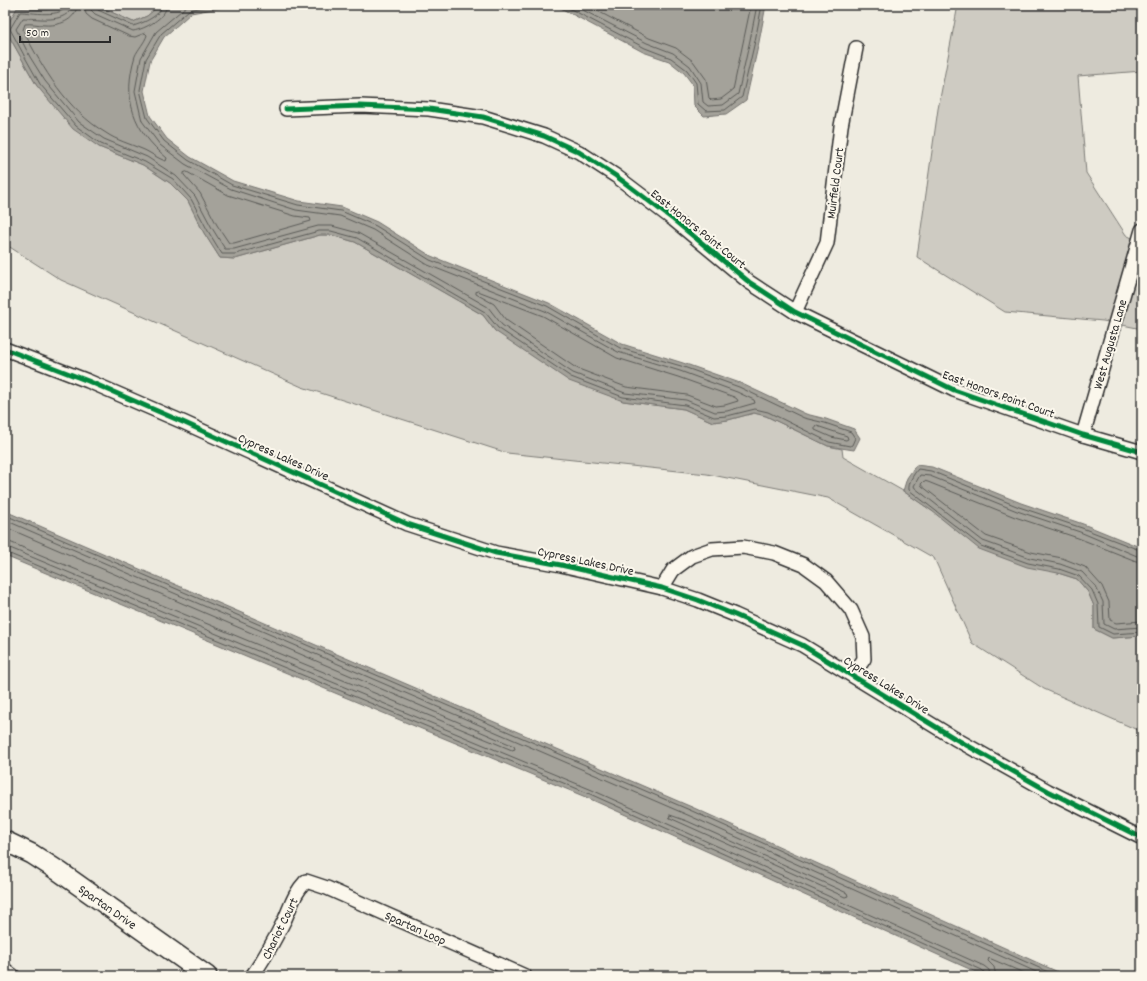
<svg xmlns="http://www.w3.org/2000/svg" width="1147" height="981" viewBox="0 0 1147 981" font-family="Dekko,sans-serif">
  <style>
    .green { fill: #cecbc2; stroke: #7c7b76 }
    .water { fill: #a4a29a; stroke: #74726e }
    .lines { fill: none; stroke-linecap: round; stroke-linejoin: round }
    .shore { stroke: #5b5b57; stroke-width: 1 }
    .street-casing { stroke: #2b2b2b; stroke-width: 16 }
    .secondary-casing { stroke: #2b2b2b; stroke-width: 22 }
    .street { stroke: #fbf7ec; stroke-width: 13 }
    .secondary { stroke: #fbf7ec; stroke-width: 19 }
    .cycleway-casing { stroke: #fbf7ec; stroke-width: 8 }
    .cycleway { stroke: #00873e; stroke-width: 5 }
    .labels { text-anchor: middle; stroke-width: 4; stroke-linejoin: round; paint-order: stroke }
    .street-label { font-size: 13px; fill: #2b2b2b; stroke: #fbf7ec }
  </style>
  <rect width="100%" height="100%" fill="#eeebe0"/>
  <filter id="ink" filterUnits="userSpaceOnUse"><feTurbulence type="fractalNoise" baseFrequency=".025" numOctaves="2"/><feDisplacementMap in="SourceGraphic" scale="8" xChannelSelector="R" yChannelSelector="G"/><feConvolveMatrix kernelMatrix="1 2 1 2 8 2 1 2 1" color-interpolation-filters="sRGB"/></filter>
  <g filter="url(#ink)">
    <g class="green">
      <path d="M 5,5 L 70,5 L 46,10 L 18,8 L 5,29 Z"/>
      <path d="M 96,5 L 160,5 L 147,16 L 133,22 Z"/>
      <path d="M 958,5 L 1142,5 L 1142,71 L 1078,76 L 1086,173 L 1126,235 L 1142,243 L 1142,329 L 1103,321 L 1005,312 L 917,257 L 938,109 Z"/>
      <path d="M 5,29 L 37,86 L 99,147 L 143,165 L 170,183 L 188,201 L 204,233 L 220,258 L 235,259 L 320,235 L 331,235 L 355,242 L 483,315 L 495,331 L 623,401 L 684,409 L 713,422 L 728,420 L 754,413 L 766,416 L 828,446 L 842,449 L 843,457 L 903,491 L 932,511 L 1058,573 L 1077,579 L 1088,592 L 1094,606 L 1094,629 L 1112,638 L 1142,636 L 1142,732 L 1044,689 L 972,643 L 934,558 L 828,498 L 707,474 L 507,453 L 302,387 L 61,280 L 5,244 Z"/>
    </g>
    <g class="water">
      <path d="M 70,5 L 96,5 L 133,22 L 147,16 L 160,5 L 235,5 L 191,13 L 164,37 L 150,61 L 144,91 L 150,116 L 167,139 L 190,157 L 233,181 L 299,201 L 342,207 L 377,222 L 431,256 L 549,303 L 622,344 L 683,363 L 740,383 L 806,414 L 826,419 L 854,429 L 860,438 L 854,450 L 828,446 L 766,416 L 754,413 L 728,420 L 713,422 L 684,409 L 623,401 L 569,381 L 495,331 L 483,315 L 355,242 L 331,235 L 320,235 L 235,259 L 220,258 L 204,233 L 188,201 L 170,183 L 143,165 L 99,147 L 73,129 L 37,86 L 5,29 L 17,8 L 46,10 Z"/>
      <path d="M 555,5 L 766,5 L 759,42 L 746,100 L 726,114 L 704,116 L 694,106 L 693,85 L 684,73 L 669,61 L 643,52 Z"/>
      <path d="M 916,465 L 932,467 L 1021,503 L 1083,524 L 1142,548 L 1142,636 L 1112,638 L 1094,629 L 1094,606 L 1088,592 L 1077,579 L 1058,573 L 1027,567 L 979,549 L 932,511 L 903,491 L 907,478 Z"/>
      <path d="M 5,511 L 694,808 L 1067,976 L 985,976 L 588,798 L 5,556 Z"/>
    </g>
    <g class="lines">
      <g class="shore">
        <path d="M 66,5 C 64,19 30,12 20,12 L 10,29 L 26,59 L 40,84 L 76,126 L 101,144 L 145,162 L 173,179 L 191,199 L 208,231 L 222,254 L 235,254 L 319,231 L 331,231 L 357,238 L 485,312 L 498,328 L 571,377 L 623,397 L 685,405 L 714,417 L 727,416 L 755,409 L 768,412 L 829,442 L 850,446 L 852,445 L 855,438 L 851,432 L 825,423 L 804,418 L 739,387 L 681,366 L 620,348 L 547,306 L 430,260 L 376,226 L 341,211 L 298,205 L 232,185 L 188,160 L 164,141 L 147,118 L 140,90 L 146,59 L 161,34 L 189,10 L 213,5"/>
        <path d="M 71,5 L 69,12 C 58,23 37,18 23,18 L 16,29 L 30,57 L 45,81 L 79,122 L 104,139 L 147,157 L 176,176 L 195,196 L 212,228 L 225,249 L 234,249 L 318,226 L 332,226 L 358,233 L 488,307 L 502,325 L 573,373 L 625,393 L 686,400 L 715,412 L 727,411 L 755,403 L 754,400 L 737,392 L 680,371 L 618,352 L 545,311 L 428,265 L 373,230 L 340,216 L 296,210 L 231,189 L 185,164 L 160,145 L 142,121 L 135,91 L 141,58 L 156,32 L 188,5"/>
        <path d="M 77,5 C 76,21 58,26 45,25 C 38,25 31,23 25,24 L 23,30 C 43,69 67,110 106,133 C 116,140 130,144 142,149 C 150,152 158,159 166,161 L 167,158 C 133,130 122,99 135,56 C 138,49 145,42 147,35 L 145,33 L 135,37 L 129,36 L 92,19 L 86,14 L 84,5"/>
        <path d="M 90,5 L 91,10 L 95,14 L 133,31 C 145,29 166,18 167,5"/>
        <path d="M 95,5 L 96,8 L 98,10 L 133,26 C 143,23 161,16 162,5"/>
        <path d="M 563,5 L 645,48 L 671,58 L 687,70 L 696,83 L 698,104 L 706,111 L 725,110 L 742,97 L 755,41 L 762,5"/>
        <path d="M 573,5 L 647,43 L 673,53 L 690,66 L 701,83 L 703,102 L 708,106 L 723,105 L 738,94 L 750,40 L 757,5"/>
        <path d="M 586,5 L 649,38 L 676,48 L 693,61 L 706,79 L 709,98 L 711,100 L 721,99 L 733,90 L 751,5"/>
        <path d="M 187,172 L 228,195 L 295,216 L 310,218 L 311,221 L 234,243 L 229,243 L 217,225 L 200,193 L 184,175 L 184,173 Z"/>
        <path d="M 478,291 L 543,316 L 617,358 L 678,377 L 734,397 L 737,399 L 738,401 L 725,405 L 716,406 L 687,395 L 626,387 L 576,368 L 506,320 L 494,304 L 476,294 L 476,292 Z"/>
        <path d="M 817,426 L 847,436 L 848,439 L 846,440 L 831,437 L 815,430 L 815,427 Z"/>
        <path d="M 5,515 L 692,811 L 1057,976"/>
        <path d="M 5,520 L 690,816 L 1045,976"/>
        <path d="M 5,527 L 514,746 L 515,749 L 512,750 L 12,543 L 5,541"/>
        <path d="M 5,547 L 10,548 L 592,790 L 984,966 L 989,970 L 990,976"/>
        <path d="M 1142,551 L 1082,528 L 1019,507 L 931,471 L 918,469 C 913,475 908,483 909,490 L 981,546 L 1028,563 L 1059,569 L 1079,576 L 1092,590 L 1098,604 L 1099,627 L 1113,634 L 1142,632"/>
        <path d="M 5,552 L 590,794 L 982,970 L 985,973 L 985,976"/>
        <path d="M 1142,556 L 1137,556 L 1080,532 L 1017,511 L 930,476 L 920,475 L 914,486 L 915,488 L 983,541 L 1030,558 L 1060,564 L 1082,572 L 1096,587 L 1103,602 L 1104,624 L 1114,629 L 1142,627"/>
        <path d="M 1142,562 L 1136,561 L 1078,538 L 1015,517 L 928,482 L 924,481 L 921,484 L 922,486 L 986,536 L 1031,552 L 1062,558 L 1085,567 L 1102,586 L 1109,602 L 1110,620 L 1116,623 L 1142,621"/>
        <path d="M 670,815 L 687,821 L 847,893 L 848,896 L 845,897 L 670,818 Z"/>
        <path d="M 996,976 L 994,967 L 988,961 L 989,958 L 1031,976"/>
      </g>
      <g class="street-casing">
        <g id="street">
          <path d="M 286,109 L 360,106 L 429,109 L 483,117 L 544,136 L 579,152 L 616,176 L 674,220 L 749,282 L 795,312 L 954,390 L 1083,435 L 1142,452"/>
          <path d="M 795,312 L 827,243 L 841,126 L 856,48"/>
          <path d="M 5,349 L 88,381 L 185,423 L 407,524 L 496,553 L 561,565 L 662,588 L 698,600 L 735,615 L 802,645 L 954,738 L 1048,791 L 1142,838"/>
          <path d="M 1083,435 L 1142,230"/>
          <path d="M 662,588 L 673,570 L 692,556 L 712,549 L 743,547 L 774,553 L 804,565 L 826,581 L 851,610 L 863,637 L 864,659 L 853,675"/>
          <path d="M 5,970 L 13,976"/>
          <path d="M 252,976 C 265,958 275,939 285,919 C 292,903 294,894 306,881 L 327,888 L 525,976"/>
        </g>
      </g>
      <g class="secondary-casing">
        <path id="secondary" d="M 5,841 L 32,854 L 60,872 L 207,976"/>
      </g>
      <use href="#street" class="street"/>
      <use href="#secondary" class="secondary"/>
      <g class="cycleway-casing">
        <g id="cycleway">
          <path d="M 286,109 L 360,106 L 429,109 L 483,117 L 544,136 L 579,152 L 616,176 L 674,220 L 749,282 L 795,312 L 954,390 L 1083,435 L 1142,452"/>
          <path d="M 5,349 L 88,381 L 185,423 L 407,524 L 496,553 L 561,565 L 662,588 L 698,600 L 735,615 L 802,645 L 954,738 L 1048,791 L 1142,838"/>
        </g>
      </g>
      <use href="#cycleway" class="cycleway"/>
    </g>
  </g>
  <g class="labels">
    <g class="street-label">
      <text transform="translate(834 183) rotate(-83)" y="5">Muirfield Court</text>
      <text transform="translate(699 228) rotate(39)" y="5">East Honors Point Court</text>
      <text transform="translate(1109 344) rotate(-74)" y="5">West Augusta Lane</text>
      <text transform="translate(999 393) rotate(20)" y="5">East Honors Point Court</text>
      <text transform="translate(284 456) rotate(24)" y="5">Cypress Lakes Drive</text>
      <text transform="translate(586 560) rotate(12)" y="5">Cypress Lakes Drive</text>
      <text transform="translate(887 684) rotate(32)" y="5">Cypress Lakes Drive</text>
      <text transform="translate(108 906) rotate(35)" y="5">Spartan Drive</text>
      <text transform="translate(416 927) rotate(24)" y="5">Spartan Loop</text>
      <text transform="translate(279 928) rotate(-64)" y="5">Chariot Court</text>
    </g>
  </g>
  <rect width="1147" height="981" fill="none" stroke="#fbf7ec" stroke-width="20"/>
  <rect x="10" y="10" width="1127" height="961" fill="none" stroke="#2b2b2b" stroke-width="1.5" filter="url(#ink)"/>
  <path d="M20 36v6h90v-6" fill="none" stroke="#2b2b2b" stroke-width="2"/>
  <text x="26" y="36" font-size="12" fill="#2b2b2b" stroke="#fbf7ec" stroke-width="3" paint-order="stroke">50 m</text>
</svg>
